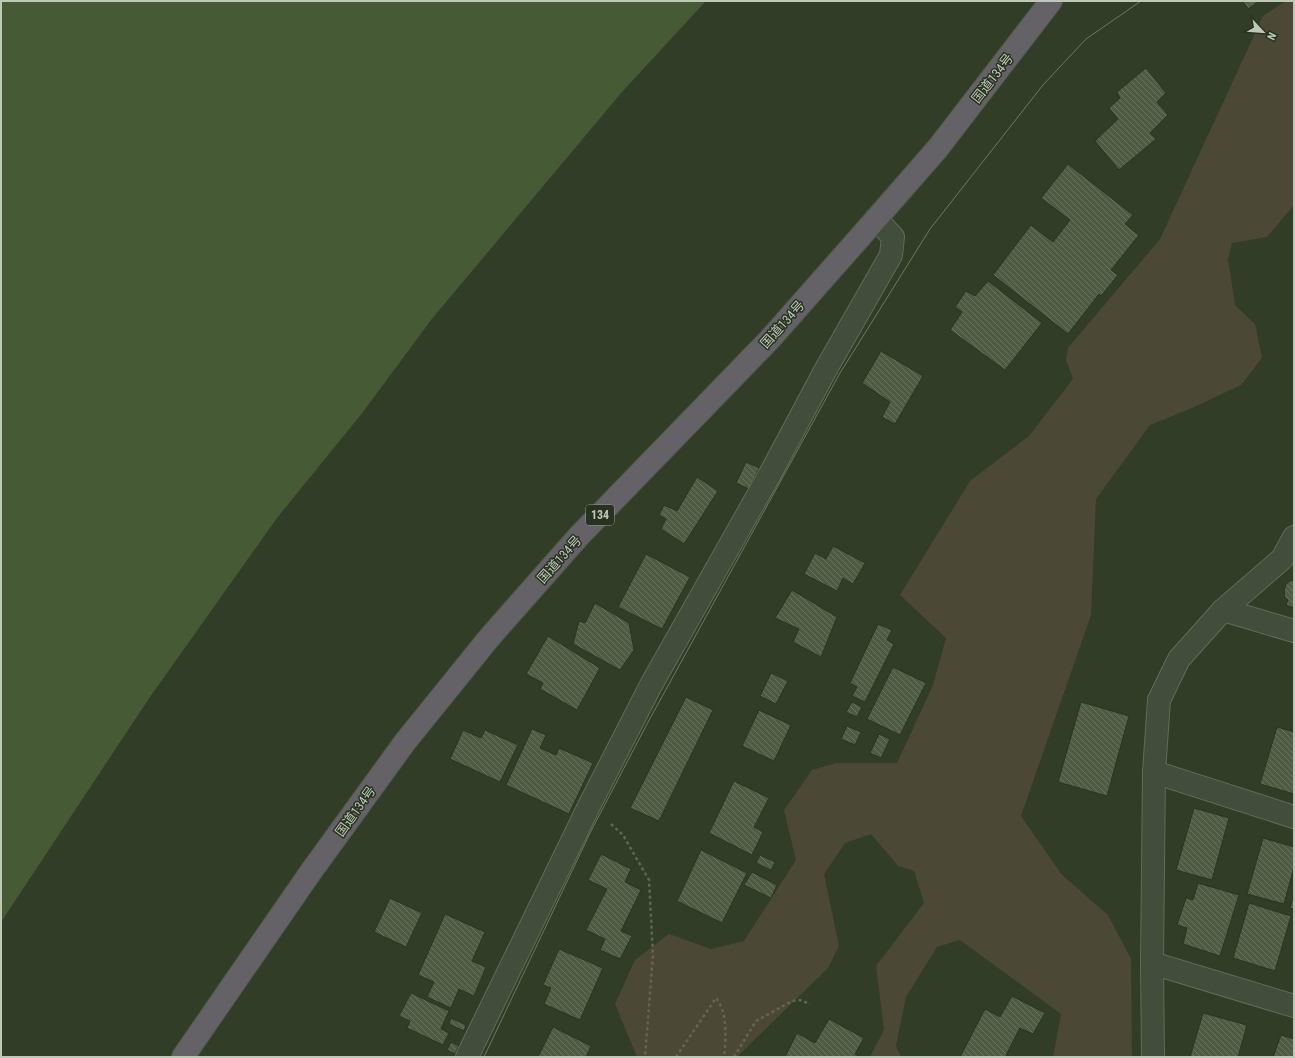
<svg xmlns="http://www.w3.org/2000/svg" width="1295" height="1058" viewBox="0 0 1295 1058" font-family="'Roboto Condensed','Noto Sans JP',sans-serif">
  <style>
    .grass { fill: #4c4836 }
    .water { fill: #465a35 }
    .building { fill: url(#building-back-hatch); stroke: #2a3422 }
    .lines { fill: none; stroke-linecap: round; stroke-linejoin: round }
    .minor-casing { stroke: #616b59; stroke-width: 24 }
    .trunk-casing { stroke: #4e5846; stroke-width: 24 }
    .path { stroke: #646652; stroke-width: 2.5; stroke-dasharray: 3 3; stroke-linecap: butt }
    .minor { stroke: #434d3b; stroke-width: 22 }
    .trunk { stroke: #646266; stroke-width: 22 }
    .tram { stroke: #6c7962; stroke-width: 1 }
    .labels { text-anchor: middle; stroke-width: 3; stroke-linejoin: round; paint-order: stroke }
    .shield { fill: #283220; stroke: #919b8a; stroke-width: 1 }
    .shield-label { font-size: 12px; font-weight: bold; fill: #bec8b7 }
    .street-label { font-size: 13px; fill: #bec8b7; stroke: #283220 }
  </style>
  <defs>
    <pattern id="building-back-hatch" width="6" height="6" patternUnits="userSpaceOnUse"><rect width="6" height="6" fill="#505b43"/><path d="M-1 5l2 2M0 0l6 6M5-1l2 2" fill="none" stroke="#67715c"/></pattern>
  </defs>
  <rect width="100%" height="100%" fill="#313d27"/>
  <path class="grass" d="M 1286,1 L 1294,1 L 1294,205 L 1267,237 L 1232,243 L 1228,259 L 1235,305 L 1255,324 L 1262,358 L 1241,385 L 1192,408 L 1150,425 L 1096,499 L 1091,615 L 1021,816 L 1062,875 L 1108,915 L 1131,959 L 1132,1057 L 1053,1057 L 1061,1014 L 960,940 L 937,947 L 906,997 L 896,1046 L 901,1057 L 870,1057 L 884,1030 L 876,966 L 924,903 L 914,871 L 898,866 L 871,834 L 845,843 L 824,874 L 839,946 L 828,968 L 737,1057 L 637,1057 L 615,1004 L 635,960 L 669,934 L 711,949 L 744,941 L 796,860 L 784,810 L 812,770 L 836,763 L 897,763 L 933,685 L 946,638 L 900,595 L 970,481 L 1029,436 L 1073,379 L 1066,360 L 1068,348 L 1160,239 L 1263,16 Z"/>
  <path class="water" d="M 1,1 L 706,1 L 622,92 L 431,320 L 363,412 L 277,518 L 150,697 L 1,922 Z"/>
  <g class="building">
    <path d="M 1243,1 L 1259,1 L 1248,9 Z"/>
    <path d="M 1146,68 L 1166,93 L 1157,102 L 1168,115 L 1150,133 L 1156,139 L 1119,170 L 1095,141 L 1118,119 L 1109,108 L 1120,98 L 1117,92 Z"/>
    <path d="M 1068,164 L 1133,215 L 1125,224 L 1139,235 L 1111,270 L 1118,275 L 1101,296 L 1099,294 L 1068,334 L 993,275 L 1031,225 L 1053,242 L 1070,220 L 1041,198 Z"/>
    <path d="M 988,281 L 1042,323 L 1005,370 L 950,330 L 962,312 L 955,307 L 966,291 L 975,296 Z"/>
    <path d="M 881,351 L 923,376 L 895,424 L 882,417 L 890,402 L 862,383 Z"/>
    <path d="M 746,462 L 759,468 L 749,489 L 736,483 Z"/>
    <path d="M 697,477 L 718,491 L 684,544 L 661,529 L 666,519 L 659,515 L 664,505 L 677,511 Z"/>
    <path d="M 833,546 L 865,563 L 853,584 L 843,578 L 837,591 L 804,574 L 815,553 L 826,559 Z"/>
    <path d="M 646,554 L 690,577 L 662,629 L 618,607 Z"/>
    <path d="M 1294,580 L 1294,608 L 1286,605 L 1288,600 L 1285,598 L 1284,591 L 1286,584 L 1290,581 Z"/>
    <path d="M 792,590 L 837,617 L 821,657 L 793,642 L 799,629 L 775,618 Z"/>
    <path d="M 595,603 L 629,623 L 634,650 L 620,670 L 573,644 L 579,621 L 585,623 Z"/>
    <path d="M 878,624 L 892,630 L 887,640 L 894,644 L 865,702 L 852,696 L 857,687 L 850,683 Z"/>
    <path d="M 548,636 L 600,668 L 577,710 L 540,689 L 543,683 L 526,674 Z"/>
    <path d="M 893,667 L 926,683 L 900,735 L 867,719 Z"/>
    <path d="M 771,673 L 788,681 L 776,704 L 760,696 Z"/>
    <path d="M 686,697 L 713,710 L 659,821 L 630,808 Z"/>
    <path d="M 852,702 L 862,707 L 857,717 L 846,712 Z"/>
    <path d="M 1081,702 L 1129,716 L 1107,796 L 1058,782 Z"/>
    <path d="M 759,710 L 791,725 L 774,761 L 742,746 Z"/>
    <path d="M 847,726 L 861,732 L 855,745 L 841,739 Z"/>
    <path d="M 1277,727 L 1294,732 L 1294,794 L 1260,784 Z"/>
    <path d="M 532,729 L 546,735 L 540,748 L 556,755 L 559,748 L 593,763 L 569,814 L 506,785 Z"/>
    <path d="M 463,730 L 481,738 L 485,730 L 518,745 L 500,782 L 450,759 Z"/>
    <path d="M 879,734 L 890,739 L 881,758 L 870,753 Z"/>
    <path d="M 734,781 L 769,798 L 754,827 L 763,832 L 752,855 L 709,833 Z"/>
    <path d="M 1194,808 L 1229,818 L 1212,880 L 1176,870 Z"/>
    <path d="M 1263,838 L 1294,847 L 1294,867 L 1284,904 L 1247,894 Z"/>
    <path d="M 701,850 L 747,873 L 722,923 L 677,901 Z"/>
    <path d="M 601,854 L 631,869 L 625,882 L 641,890 L 621,931 L 632,936 L 620,959 L 600,950 L 605,939 L 586,930 L 607,889 L 588,880 Z"/>
    <path d="M 760,855 L 775,862 L 771,870 L 756,863 Z"/>
    <path d="M 752,872 L 777,885 L 771,898 L 744,885 Z"/>
    <path d="M 1198,883 L 1239,895 L 1220,956 L 1183,944 L 1187,928 L 1177,925 L 1186,898 L 1193,900 Z"/>
    <path d="M 1294,894 L 1294,909 L 1290,908 Z"/>
    <path d="M 390,898 L 422,913 L 406,947 L 374,932 Z"/>
    <path d="M 1249,903 L 1291,916 L 1275,971 L 1233,958 Z"/>
    <path d="M 445,914 L 485,932 L 472,961 L 486,967 L 474,996 L 459,989 L 451,1008 L 427,997 L 434,982 L 418,975 Z"/>
    <path d="M 559,949 L 603,968 L 580,1020 L 544,1004 L 551,988 L 543,985 Z"/>
    <path d="M 411,993 L 449,1011 L 441,1029 L 449,1033 L 443,1045 L 407,1028 L 410,1021 L 399,1016 Z"/>
    <path d="M 1012,996 L 1045,1013 L 1033,1034 L 1020,1028 L 1006,1055 L 1010,1057 L 960,1057 L 985,1009 L 1000,1017 Z"/>
    <path d="M 1203,1013 L 1247,1025 L 1238,1057 L 1190,1057 Z"/>
    <path d="M 451,1018 L 466,1025 L 464,1031 L 449,1024 Z"/>
    <path d="M 829,1019 L 864,1038 L 855,1054 L 860,1057 L 785,1057 L 797,1033 L 815,1043 Z"/>
    <path d="M 553,1027 L 591,1046 L 586,1057 L 538,1057 Z"/>
    <path d="M 1281,1035 L 1294,1039 L 1294,1057 L 1273,1057 Z"/>
    <path d="M 451,1042 L 459,1046 L 455,1054 L 447,1050 Z"/>
  </g>
  <g class="lines">
    <g class="minor-casing">
      <g id="minor">
        <path d="M 1223,610 L 1294,631"/>
        <path d="M 1154,772 L 1294,817"/>
        <path d="M 1152,963 L 1294,1006"/>
        <path d="M 467,1057 L 589,806 L 651,685 L 770,474 L 826,369 L 891,255 L 893,237 L 876,219"/>
        <path d="M 1153,1057 L 1152,963 L 1154,772 L 1159,700 L 1179,659 L 1223,610 L 1282,559 L 1294,537"/>
      </g>
    </g>
    <g class="trunk-casing">
      <path id="trunk" d="M 183,1057 L 310,873 L 405,742 L 489,638 L 579,536 L 770,339 L 876,219 L 938,148 L 1051,1"/>
    </g>
    <g class="path">
      <path d="M 611,824 L 623,835 L 649,880 L 653,955 L 645,1057"/>
      <path d="M 676,1057 L 716,998 C 728,1013 726,1039 724,1057"/>
      <path d="M 734,1057 L 756,1021 L 792,1001 L 800,1000 L 810,1004"/>
    </g>
    <use href="#minor" class="minor"/>
    <use href="#trunk" class="trunk"/>
    <path class="tram" d="M 484,1057 L 590,833 L 647,724 L 840,373 L 930,229 L 1043,85 L 1086,39 L 1141,1"/>
  </g>
  <g class="labels">
    <rect class="shield" x="586" y="505" width="28" height="20" rx="3"/>
    <g class="shield-label">
      <text x="600" y="519">134</text>
    </g>
    <g class="street-label">
      <text transform="translate(992 78) rotate(-52)" y="5">国道134号</text>
      <text transform="translate(782 324) rotate(-48)" y="5">国道134号</text>
      <text transform="translate(559 559) rotate(-48)" y="5">国道134号</text>
      <text transform="translate(355 811) rotate(-54)" y="5">国道134号</text>
    </g>
  </g>
  <rect width="1295" height="1058" fill="none" stroke="#bec8b7" stroke-width="4"/>
  <g transform="translate(1263 32) rotate(116)" stroke="#283220" stroke-width="3" paint-order="stroke">
  <path d="M0-3L7 15L0 10L-7 15Z" fill="#bec8b7"/>
  <text y="-6" font-size="11" font-weight="bold" text-anchor="middle" fill="#bec8b7">N</text>
  </g>
</svg>
